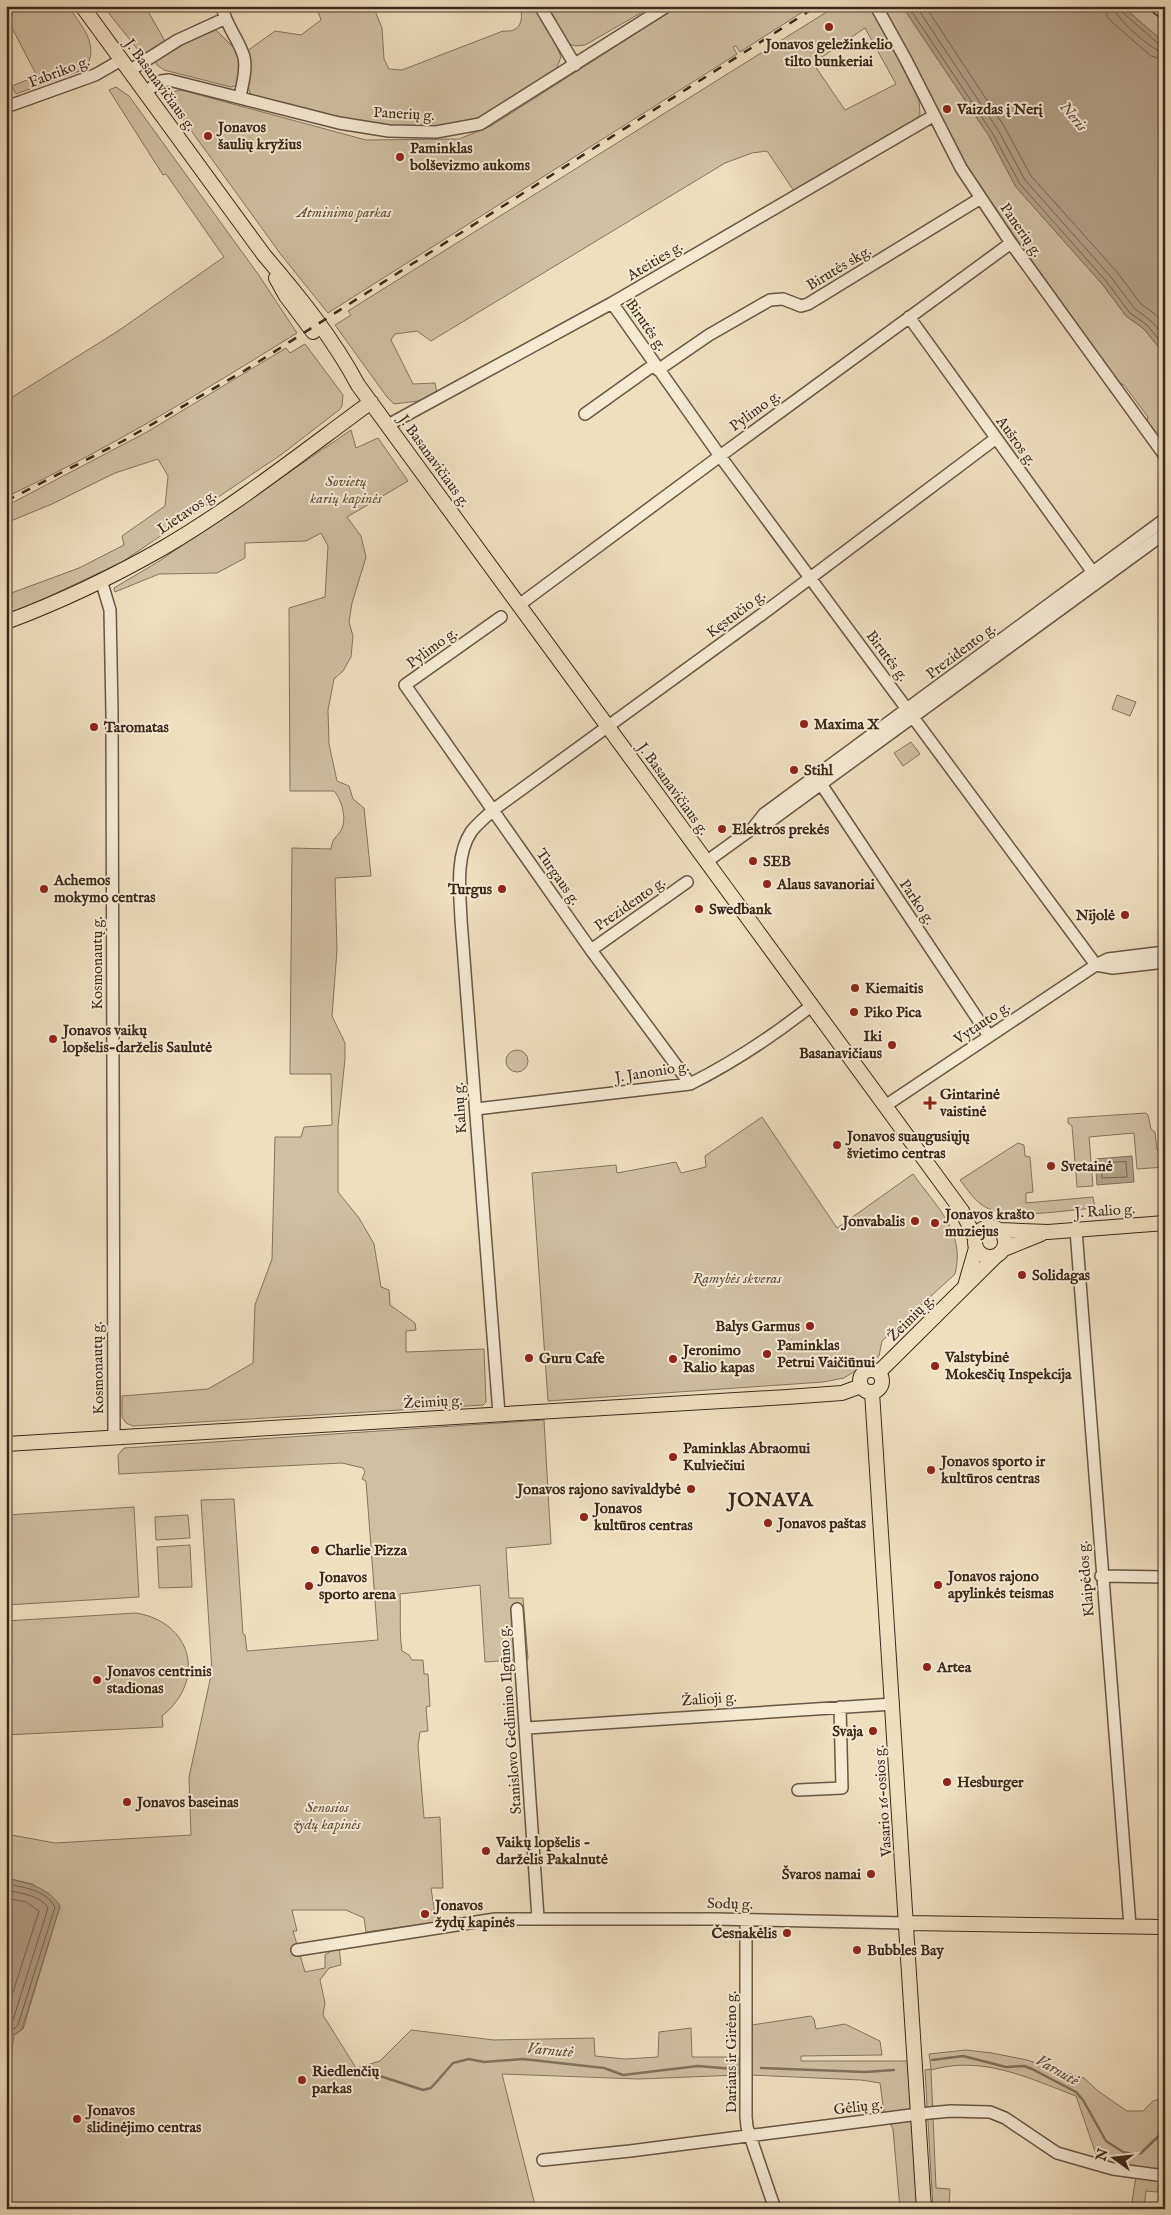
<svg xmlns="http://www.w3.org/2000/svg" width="1171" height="2215" font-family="'IM FELL English',serif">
  <rect width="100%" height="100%" fill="#eedfbd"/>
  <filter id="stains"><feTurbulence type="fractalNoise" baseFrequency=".004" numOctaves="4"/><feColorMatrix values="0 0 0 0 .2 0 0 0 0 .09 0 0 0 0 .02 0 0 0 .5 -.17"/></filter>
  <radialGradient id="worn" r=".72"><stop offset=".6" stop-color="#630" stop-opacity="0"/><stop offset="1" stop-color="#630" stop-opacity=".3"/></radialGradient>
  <path fill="#cfc0a1" stroke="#84755e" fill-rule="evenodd" d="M6,6H68C81,26 101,45 85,69L16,94L12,86L37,76L12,28L6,31Z
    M103,6H145L169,48L216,30L236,50L247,51L275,31L301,35L321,20L316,6H373L382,28L384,59L389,69L402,70L503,31C520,33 524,21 520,6H534L555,42L561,57L555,72L477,119L442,126H373L251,96L247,83L231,87L164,70L157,65L154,58L139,51Z
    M545,6H653L585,45L576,46L568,44Z
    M679,6H812L740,52L736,46L733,47L737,54L328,313L282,256L169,100L171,92L181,90L366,140L459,139L491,126Z
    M841,6H871L919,100L920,114L915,121L794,191L767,151L752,153L725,163L431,341L417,331L395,334L391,340L413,384L435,383L437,393L418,401L394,404L387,397L335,325L351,315L348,311L833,8L835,10ZM865,28L896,84L845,110L813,63Z
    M881,6H902L989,136L1016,187L1103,285L1126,316L1144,329L1165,355V442H1162L1147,422L1148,417L1124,385L1119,383L1001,217L963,160Z
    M1122,6H1143L1165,21V43Z
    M116,87L129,96L258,274L297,333C202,392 107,450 6,497V401L118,331L224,257L166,174L163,175L109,90Z
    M305,344L343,395L342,406L339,410L282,454L122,562L18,611L6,614V595L79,568L124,545L122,536L165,506L168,476L158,459L115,473L52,504L6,523V506L147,432L286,348L290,353Z
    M351,430L356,448L378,438L408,481L347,517L361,536L366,557L352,603L349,622L353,636L351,657L343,671L334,679L328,710L329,744L337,781L349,786L353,799L364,808L371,876L335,878L337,950L332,1016L345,1043V1059L338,1127V1192L359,1218L374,1244L381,1287L389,1290L390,1305L415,1323L416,1330L406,1331V1352L484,1349L486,1402L483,1405L133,1426L126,1423L122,1417V1396L208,1389L253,1363L255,1305L272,1259L275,1137H301L304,1127L332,1125L331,1074H290L292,848L331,849C333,838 334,840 340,832C348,821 342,800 334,791H290L289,608L325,597L328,546L321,533L306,541L245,543V558L217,573L159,574L115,592L114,588L161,560Z
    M1117,695L1136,702L1130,716L1112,709Z
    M911,742L920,754L903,766L894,753Z
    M506 1061a11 11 0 1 1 22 0a11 11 0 1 1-22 0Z
    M1146,1113L1148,1115L1151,1129L1155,1132L1157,1150L1165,1149V1167L1137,1169L1134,1133L1089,1137L1093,1186L1077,1187L1072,1126L1068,1123V1118Z
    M762,1117L837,1228L913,1174C936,1206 966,1233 955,1274L882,1341L879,1356L844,1378L823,1382L548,1401L532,1173L616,1165L617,1173L676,1162L681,1173L706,1167L705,1156Z
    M1018,1143L1024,1145L1025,1156L1030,1157L1033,1192L1026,1193V1203L1093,1197L1095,1208C1065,1210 1014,1220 987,1208C975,1202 968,1190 960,1180Z
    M544,1420L551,1544L506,1548L509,1598H523L528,1659L485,1662L480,1585L400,1594C401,1613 399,1632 402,1651L409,1655L412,1660H423L424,1674H428L430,1706L426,1707L428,1731L420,1732L418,1746L424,1818L440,1817L443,1888H431L436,1922L366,1932L364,1918L346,1910H292L297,1931H293L305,1972L325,1968V1955L339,1946L341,1965L329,1968L320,1980L325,2003L323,2015L356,2068L380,2061L411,2030L494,2040L594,2038L595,2056L625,2059L658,2057L659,2032L691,2028L692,2057H738V2075L639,2079L502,2074L536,2209H6V2058L11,2057L14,2035L23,2029L60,1906L33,1884L6,1878V1834L55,1843L191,1835L189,1777L212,1671L201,1500L234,1499L243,1634L245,1635L247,1651L378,1640L366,1481L362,1479L365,1472L363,1468L342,1463L119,1474L118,1455L124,1448Z
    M134,1507L139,1597L6,1605V1515Z
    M188,1515L190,1538L156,1540L155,1517Z
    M190,1545L192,1587L159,1588L157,1547Z
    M136,1613C192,1622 207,1680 162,1716L163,1727L6,1735V1621Z
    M811,2016L814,2019L816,2029L845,2024L880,2041L882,2055L801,2056V2061H908L917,2209H900L893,2129L884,2112L880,2083L861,2080L750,2075L749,2029L752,2025Z
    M966,2050L992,2053L1027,2060L1084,2078L1098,2091L1127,2111H1143L1153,2101L1165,2097V2183H1160L1157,2192L1146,2191L1144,2209H1131L1137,2169L1098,2160L1076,2096C1028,2078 983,2055 931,2070L936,2188L950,2189L949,2209H933L925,2070L931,2069L929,2054Z"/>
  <path fill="#b1a186" stroke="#81715b" d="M902,6H1122L1165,43V355L1144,329L1126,316L1103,285L1016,187L989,136Z
    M1132,1156L1134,1182L1097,1185L1095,1159Z
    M6,1878C27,1883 48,1887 60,1906L22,2029L14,2035L6,2032Z"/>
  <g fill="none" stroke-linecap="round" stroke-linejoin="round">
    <path stroke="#766650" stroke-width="1" d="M908,6L993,134L1020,184L1106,281L1130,313L1147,325L1165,347
      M916,6L998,130L1025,180L1111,277L1134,308L1151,321L1165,337
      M925,6L1004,126L1031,176L1117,272L1140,303L1156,315L1165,325
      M1106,6L1107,16L1112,22L1151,56L1165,60
      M1113,6C1114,17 1153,52 1165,53
      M1120,6L1122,12L1160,45L1165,47
      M1126,1162L1127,1177L1102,1178L1101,1163Z
      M6,1884C23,1887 46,1890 55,1907L18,2025L14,2029L6,2028
      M6,1890C19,1893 41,1895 48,1908L13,2020L6,2021
      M6,1898L26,1902L39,1911L6,2014"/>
    <path stroke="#81715b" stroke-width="2.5" d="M932,2060L963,2056L1006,2067L1024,2066L1032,2069L1076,2092L1083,2100L1106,2141L1123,2152L1133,2154L1141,2153L1165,2130
      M761,2068L865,2072L894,2070
      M377,2075L423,2090L431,2088L453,2063L469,2059L484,2062L523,2059L604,2068L623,2075L698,2066L734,2069"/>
    <g stroke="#675743" stroke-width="14">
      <path id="minor" d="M222,6C225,25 239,39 244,57C247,70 242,85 240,97
        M540,6L575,65
        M876,6L906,60L961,168L1011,243L1165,456
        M129,71L178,40L224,19
        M145,92L161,81L169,80L339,123L389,131L436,132L480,124L667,6
        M6,107L95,75L121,60
        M612,303L720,456L1096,965
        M909,317L1097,578
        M658,370L709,335L770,300L783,299L801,306L808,304L981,198
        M585,414L655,364
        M388,425L612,303L933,116
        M101,580L110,610L112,713L114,1438
        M519,605L720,456L1011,243
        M501,617L405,685L591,950L690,1084
        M821,784L989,1036
        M755,827L769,822L1165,533
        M706,862L753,828L764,814L1165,519
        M591,950L687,882
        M1096,965L1113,968L1165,962
        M885,1106L1096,965L1108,959L1165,952
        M476,1109L690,1084C734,1062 773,1036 811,1006
        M1076,1230L1130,1926
        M499,1414L461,920C460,893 455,856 471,832C477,824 486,817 493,810L761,615L995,439
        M1101,1576L1165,1577
        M517,1609L538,1918
        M527,1728L893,1704
        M798,1790L842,1788L840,1707
        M746,1920V2117L747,2127L775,2209
        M297,1950L495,1919H715L907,1923
        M543,2160L630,2151L919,2114L951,2111L990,2112L1005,2118L1057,2153L1113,2169L1165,2176"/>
    </g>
    <g stroke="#3a2a1a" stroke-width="16">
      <path id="major" d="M82,6L264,255C299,296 333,338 358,385L962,1211L975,1238
        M276,278L286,296L313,332
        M6,622C60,602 114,576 163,548C235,506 304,451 371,402
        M975 1242a15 15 0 1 1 30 0a15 15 0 1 1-30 0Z
        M1000,1230L1048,1232L1165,1223
        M1004,1249L1041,1234
        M965,1286L976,1248
        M860 1381a11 11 0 1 1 22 0a11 11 0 1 1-22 0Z
        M879,1372L996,1256
        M872,1392L924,2209
        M6,1444L787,1397L842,1393L861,1386
        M907,1923L1165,1927"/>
    </g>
    <g stroke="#3a2a1a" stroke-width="19">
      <path id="highway" d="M1159,6L1165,10"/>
    </g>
    <use href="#minor" stroke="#f4ead4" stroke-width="11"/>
    <use href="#major" stroke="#eedfbd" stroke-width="14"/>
    <use href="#highway" stroke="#eedfbd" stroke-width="16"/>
    <path stroke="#3a2a1a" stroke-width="2.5" stroke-dasharray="9 9" stroke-linecap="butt" d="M6,501L123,441L244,371L817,6"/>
  </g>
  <g fill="#8f2418" stroke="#f4ead4" stroke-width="2">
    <circle cx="829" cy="27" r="5"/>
    <circle cx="947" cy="109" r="5"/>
    <circle cx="208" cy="136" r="5"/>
    <circle cx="400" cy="157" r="5"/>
    <circle cx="804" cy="724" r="5"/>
    <circle cx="94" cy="727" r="5"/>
    <circle cx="794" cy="770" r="5"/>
    <circle cx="722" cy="829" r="5"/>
    <circle cx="753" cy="861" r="5"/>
    <circle cx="767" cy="884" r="5"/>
    <circle cx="44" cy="889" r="5"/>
    <circle cx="502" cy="889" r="5"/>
    <circle cx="699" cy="909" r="5"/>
    <circle cx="1125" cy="915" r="5"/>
    <circle cx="855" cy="988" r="5"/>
    <circle cx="854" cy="1012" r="5"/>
    <circle cx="53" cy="1039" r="5"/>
    <circle cx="892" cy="1045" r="5"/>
    <path d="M927.5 1095.5h5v5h5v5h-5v5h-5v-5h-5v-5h5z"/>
    <circle cx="837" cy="1145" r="5"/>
    <circle cx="1051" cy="1166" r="5"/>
    <circle cx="915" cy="1221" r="5"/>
    <circle cx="935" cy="1223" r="5"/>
    <circle cx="1022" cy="1275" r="5"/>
    <circle cx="810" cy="1326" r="5"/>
    <circle cx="767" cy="1354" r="5"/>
    <circle cx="529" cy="1358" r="5"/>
    <circle cx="673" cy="1359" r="5"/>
    <circle cx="935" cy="1366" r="5"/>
    <circle cx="673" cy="1457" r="5"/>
    <circle cx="931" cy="1470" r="5"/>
    <circle cx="691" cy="1489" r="5"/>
    <circle cx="584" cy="1517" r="5"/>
    <circle cx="768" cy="1523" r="5"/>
    <circle cx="315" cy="1550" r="5"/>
    <circle cx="938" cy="1585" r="5"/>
    <circle cx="309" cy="1586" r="5"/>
    <circle cx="927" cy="1667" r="5"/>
    <circle cx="97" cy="1680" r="5"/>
    <circle cx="873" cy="1731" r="5"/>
    <circle cx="947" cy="1782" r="5"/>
    <circle cx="127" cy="1802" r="5"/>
    <circle cx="486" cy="1851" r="5"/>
    <circle cx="871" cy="1874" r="5"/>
    <circle cx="425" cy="1914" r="5"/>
    <circle cx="787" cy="1933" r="5"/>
    <circle cx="857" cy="1950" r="5"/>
    <circle cx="302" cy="2080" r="5"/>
    <circle cx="77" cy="2119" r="5"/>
  </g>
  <g text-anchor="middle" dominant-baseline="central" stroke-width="4" stroke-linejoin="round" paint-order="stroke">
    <g font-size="15" font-weight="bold" fill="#3a2a1a" stroke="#f4ead4" text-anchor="start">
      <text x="829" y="44" text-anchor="middle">Jonavos geležinkelio<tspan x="829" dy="17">tilto bunkeriai</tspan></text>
      <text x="957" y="109">Vaizdas į Nerį</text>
      <text x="218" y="127">Jonavos<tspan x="218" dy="17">šaulių kryžius</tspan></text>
      <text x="410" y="148">Paminklas<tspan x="410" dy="17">bolševizmo aukoms</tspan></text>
      <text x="814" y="724">Maxima X</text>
      <text x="104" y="727">Taromatas</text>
      <text x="804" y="770">Stihl</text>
      <text x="732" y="829">Elektros prekės</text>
      <text x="763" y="861">SEB</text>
      <text x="54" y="880">Achemos<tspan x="54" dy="17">mokymo centras</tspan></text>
      <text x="777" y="884">Alaus savanoriai</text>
      <text x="492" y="889" text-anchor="end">Turgus</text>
      <text x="709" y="909">Swedbank</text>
      <text x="1115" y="915" text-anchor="end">Nijolė</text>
      <text x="865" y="988">Kiemaitis</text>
      <text x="864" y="1012">Piko Pica</text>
      <text x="63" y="1030">Jonavos vaikų<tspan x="63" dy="17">lopšelis-darželis Saulutė</tspan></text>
      <text x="882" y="1036" text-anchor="end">Iki<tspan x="882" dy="17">Basanavičiaus</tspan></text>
      <text x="940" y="1094">Gintarinė<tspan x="940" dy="17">vaistinė</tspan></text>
      <text x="847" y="1136">Jonavos suaugusiųjų<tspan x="847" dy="17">švietimo centras</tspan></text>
      <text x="1061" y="1166">Svetainė</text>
      <text x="945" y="1214">Jonavos krašto<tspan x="945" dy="17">muziejus</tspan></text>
      <text x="905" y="1221" text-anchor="end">Jonvabalis</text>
      <text x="1032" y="1275">Solidagas</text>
      <text x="800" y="1326" text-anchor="end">Balys Garmus</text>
      <text x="777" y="1345">Paminklas<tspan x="777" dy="17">Petrui Vaičiūnui</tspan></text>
      <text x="683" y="1350">Jeronimo<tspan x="683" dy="17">Ralio kapas</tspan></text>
      <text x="945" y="1357">Valstybinė<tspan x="945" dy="17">Mokesčių Inspekcija</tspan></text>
      <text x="539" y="1358">Guru Cafe</text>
      <text x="683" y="1448">Paminklas Abraomui<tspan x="683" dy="17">Kulviečiui</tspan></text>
      <text x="941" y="1461">Jonavos sporto ir<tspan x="941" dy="17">kultūros centras</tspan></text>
      <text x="681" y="1489" text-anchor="end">Jonavos rajono savivaldybė</text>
      <text x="594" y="1508">Jonavos<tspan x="594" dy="17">kultūros centras</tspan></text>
      <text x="778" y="1523">Jonavos paštas</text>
      <text x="325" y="1550">Charlie Pizza</text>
      <text x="948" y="1576">Jonavos rajono<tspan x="948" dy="17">apylinkės teismas</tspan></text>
      <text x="319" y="1577">Jonavos<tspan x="319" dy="17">sporto arena</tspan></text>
      <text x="937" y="1667">Artea</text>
      <text x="107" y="1671">Jonavos centrinis<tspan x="107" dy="17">stadionas</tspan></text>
      <text x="863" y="1731" text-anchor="end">Svaja</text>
      <text x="957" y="1782">Hesburger</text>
      <text x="137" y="1802">Jonavos baseinas</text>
      <text x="496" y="1842">Vaikų lopšelis -<tspan x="496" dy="17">darželis Pakalnutė</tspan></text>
      <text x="861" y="1874" text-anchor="end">Švaros namai</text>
      <text x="435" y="1905">Jonavos<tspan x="435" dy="17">žydų kapinės</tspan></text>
      <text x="777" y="1933" text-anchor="end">Česnakėlis</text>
      <text x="867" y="1950">Bubbles Bay</text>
      <text x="312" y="2071">Riedlenčių<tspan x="312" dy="17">parkas</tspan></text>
      <text x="87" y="2110">Jonavos<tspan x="87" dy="17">slidinėjimo centras</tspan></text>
    </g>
    <g font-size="15" fill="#3a2a1a" stroke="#f4ead4">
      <text transform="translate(59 72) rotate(-21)">Fabriko g.</text>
      <text transform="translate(160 85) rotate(54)">J. Basanavičiaus g.</text>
      <text transform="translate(404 114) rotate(3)">Panerių g.</text>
      <text transform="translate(1021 230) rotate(55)">Panerių g.</text>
      <text transform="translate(655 261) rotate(-31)">Ateities g.</text>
      <text transform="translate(839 268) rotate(-31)">Birutės skg.</text>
      <text transform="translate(646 325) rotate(55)">Birutės g.</text>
      <text transform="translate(755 411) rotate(-36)">Pylimo g.</text>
      <text transform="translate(1016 441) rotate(54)">Aušros g.</text>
      <text transform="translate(434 461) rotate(54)">J. Basanavičiaus g.</text>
      <text transform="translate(187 512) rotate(-34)">Lietavos g.</text>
      <text transform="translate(736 614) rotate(-37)">Kęstučio g.</text>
      <text transform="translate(432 648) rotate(-36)">Pylimo g.</text>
      <text transform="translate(961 651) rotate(-37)">Prezidento g.</text>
      <text transform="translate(887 656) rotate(53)">Birutės g.</text>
      <text transform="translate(673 789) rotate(54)">J. Basanavičiaus g.</text>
      <text transform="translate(558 877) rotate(55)">Turgaus g.</text>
      <text transform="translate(917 902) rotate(56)">Parko g.</text>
      <text transform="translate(630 904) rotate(-35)">Prezidento g.</text>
      <text transform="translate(97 963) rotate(-90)">Kosmonautų g.</text>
      <text transform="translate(982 1023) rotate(-34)">Vytauto g.</text>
      <text transform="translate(652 1072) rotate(-9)">J. Janonio g.</text>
      <text transform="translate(460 1108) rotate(-94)">Kalnų g.</text>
      <text transform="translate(1105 1211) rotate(-4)">J. Ralio g.</text>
      <text transform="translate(911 1318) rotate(-45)">Žeimių g.</text>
      <text transform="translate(98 1368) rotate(-91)">Kosmonautų g.</text>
      <text transform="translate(433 1402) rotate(-3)">Žeimių g.</text>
      <text transform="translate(1086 1579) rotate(-95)">Klaipėdos g.</text>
      <text transform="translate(709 1699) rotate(-4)">Žalioji g.</text>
      <text transform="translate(510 1720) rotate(-94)">Stanislovo Gedimino Ilgūno g.</text>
      <text transform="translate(883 1801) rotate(-94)">Vasario 16-osios g.</text>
      <text transform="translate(730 1904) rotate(1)">Sodų g.</text>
      <text transform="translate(731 2052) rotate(-90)">Dariaus ir Girėno g.</text>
      <text transform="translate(858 2107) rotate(-7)">Gėlių g.</text>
    </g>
    <g font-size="15" font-style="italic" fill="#5f503c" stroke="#f4ead4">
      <text x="344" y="212">Atminimo parkas</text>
      <text x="346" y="481">Sovietų<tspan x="346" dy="17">karių kapinės</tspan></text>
      <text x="737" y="1278">Ramybės skveras</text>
      <text x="327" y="1807">Senosios<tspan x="327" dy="17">žydų kapinės</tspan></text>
    </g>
    <g font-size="16" font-style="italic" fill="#5e4e3a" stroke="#f4ead4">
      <text transform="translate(1073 117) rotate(50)">Neris</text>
      <text transform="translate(550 2051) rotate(5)">Varnutė</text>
      <text transform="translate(1057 2071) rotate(29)">Varnutė</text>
    </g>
    <g font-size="20" font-weight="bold" letter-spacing="1" fill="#3a2a1a" stroke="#f4ead4">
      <text x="771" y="1500">JONAVA</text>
    </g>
  </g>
  <rect width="1171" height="2215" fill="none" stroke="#eedfbd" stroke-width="25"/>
  <rect x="8" y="8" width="1156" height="2200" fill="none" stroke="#3a2a1a" stroke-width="2.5"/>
  <rect x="12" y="12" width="1146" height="2190" fill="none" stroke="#3a2a1a"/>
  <g transform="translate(1114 2158) rotate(285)" stroke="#f4ead4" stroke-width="4" paint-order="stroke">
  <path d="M0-4L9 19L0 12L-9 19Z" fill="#3a2a1a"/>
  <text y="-8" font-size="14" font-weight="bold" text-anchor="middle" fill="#3a2a1a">N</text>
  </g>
  <rect width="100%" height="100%" filter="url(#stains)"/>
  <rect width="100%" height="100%" fill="url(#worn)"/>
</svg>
